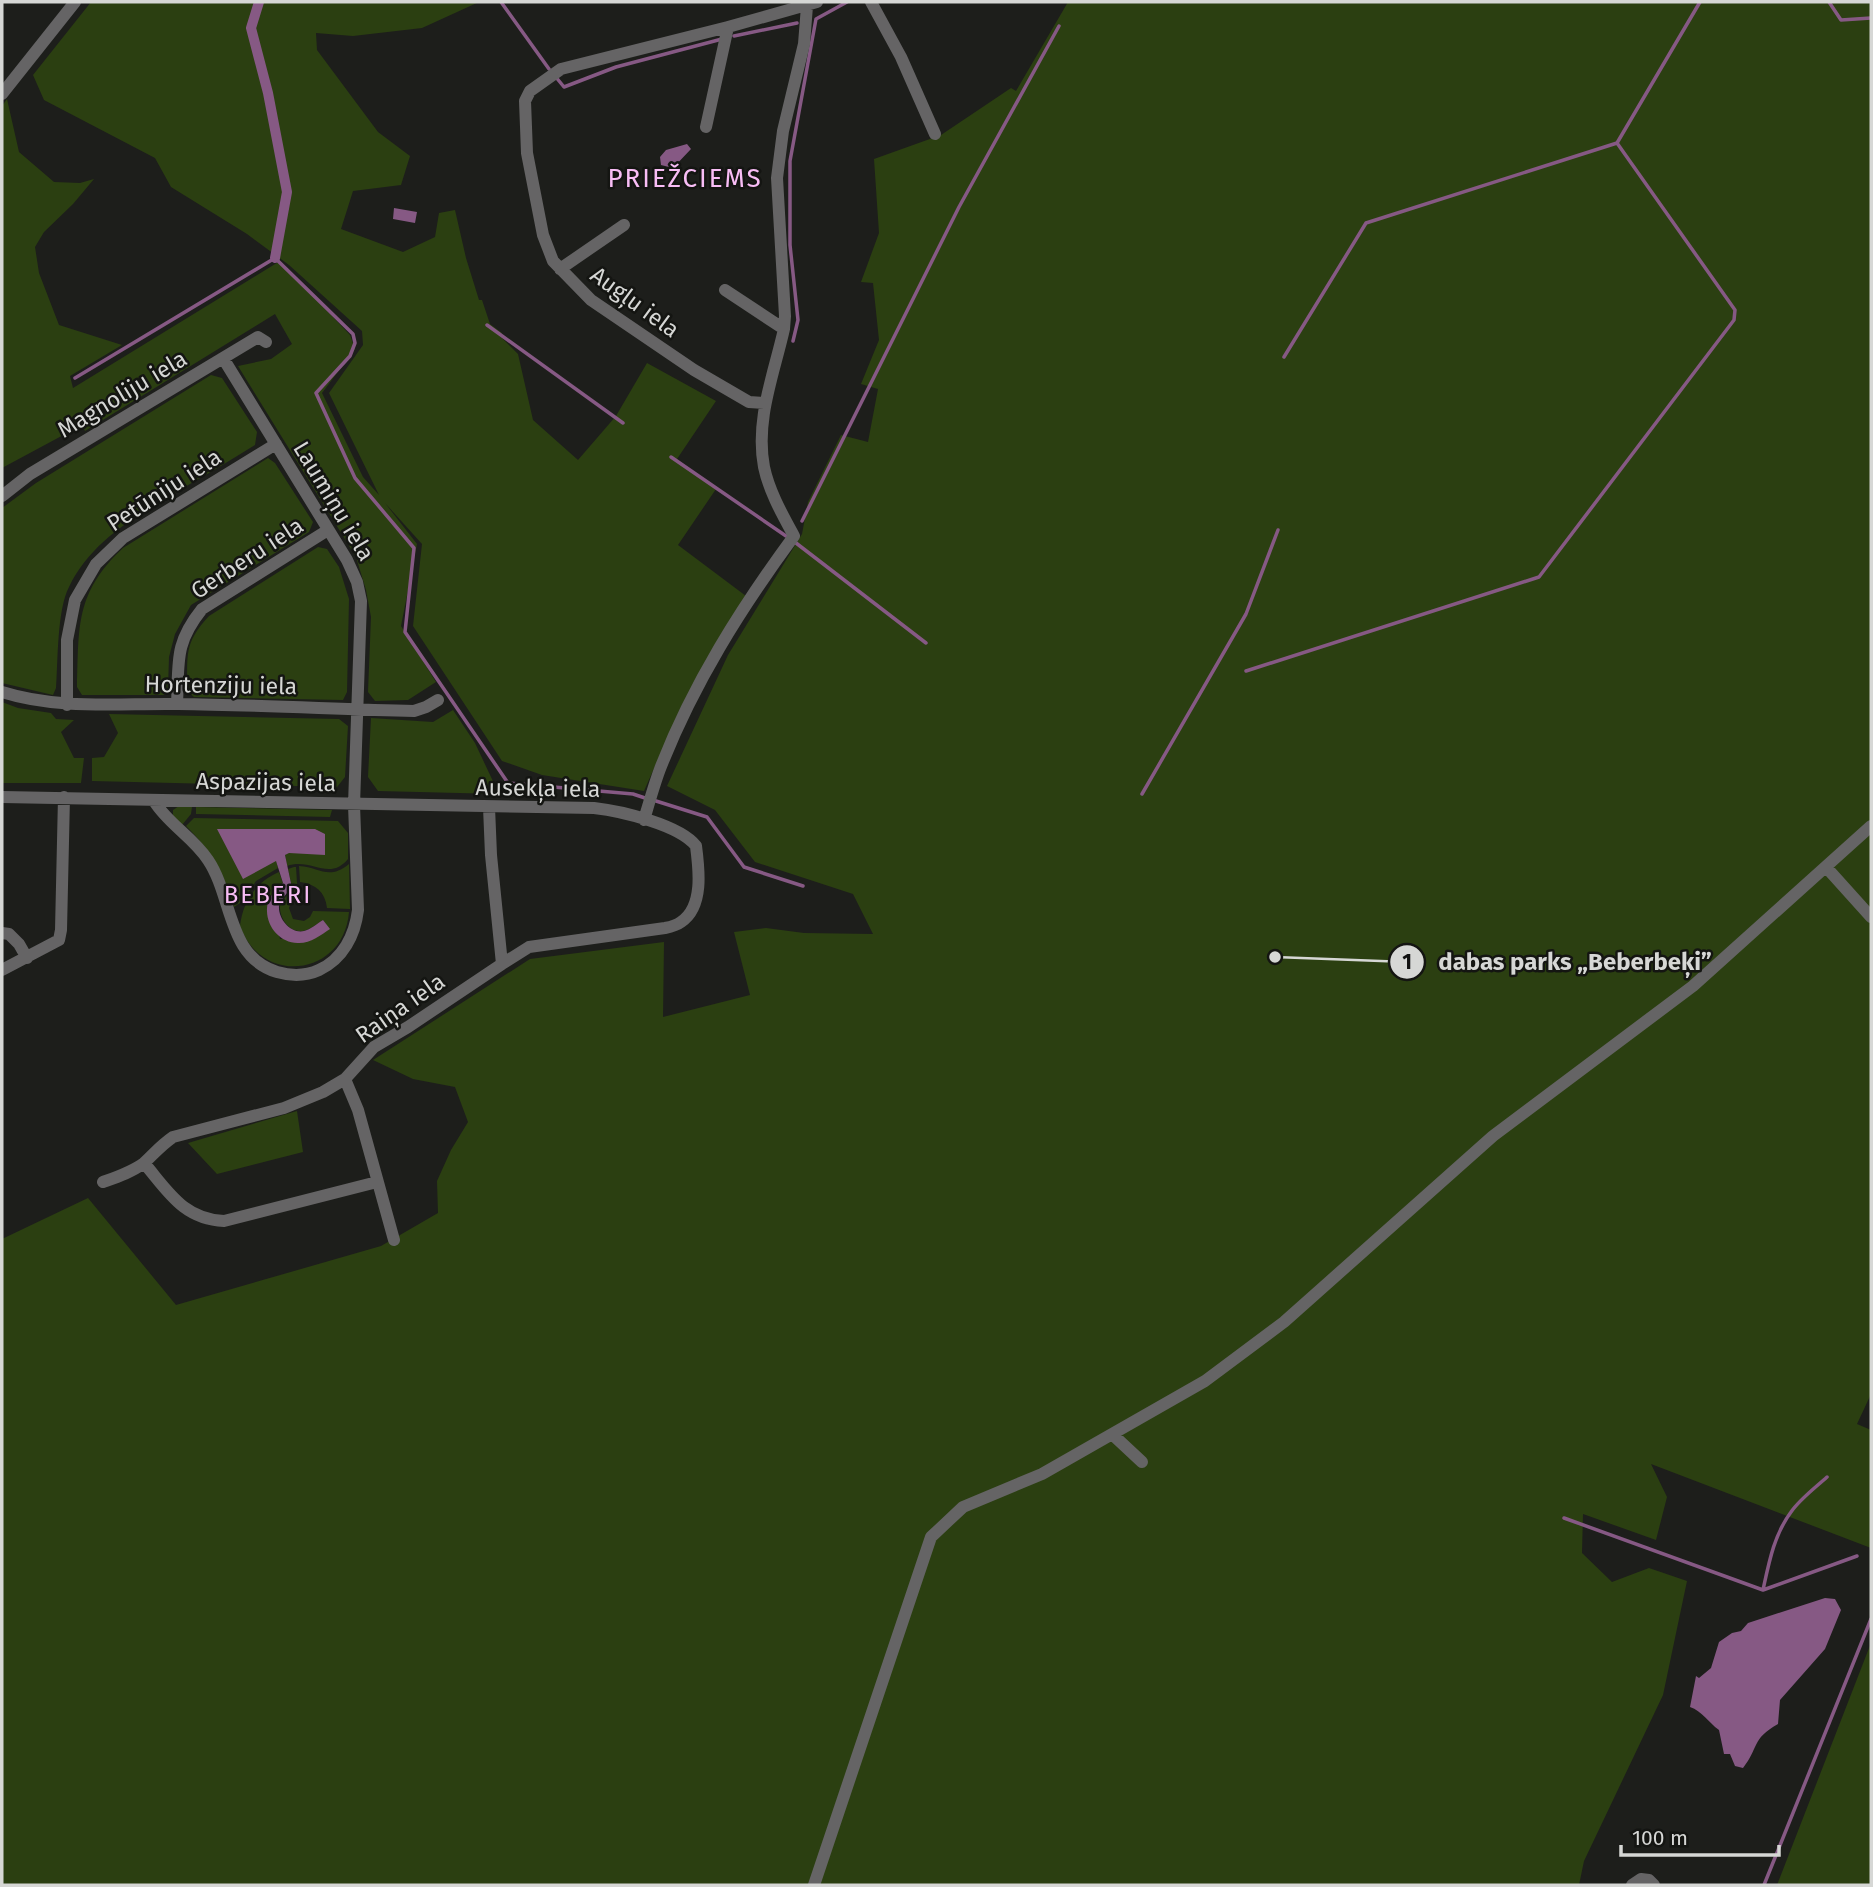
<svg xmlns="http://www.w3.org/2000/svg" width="1873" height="1887" font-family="'Fira Sans',sans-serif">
  <rect width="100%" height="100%" fill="#1d1e1b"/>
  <path fill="#2b3f11" d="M91,2H479L422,28L353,36L316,33L317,50L378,132L410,156L401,185L353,191L341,229L403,252L435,237L439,213L455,210L466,258L479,300H482L490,324L502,333L500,336L518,354L533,420L578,460L616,416L647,363L716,401L677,459L716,489L678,545L746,596L682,705L644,791L542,775L502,761L413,626L422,544L385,503L417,544L401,626L436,682L408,700L375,701L368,692L371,617L366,590L356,557L238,366L271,359L292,344L275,314L85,431L82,425L2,468V106L7,99L19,152L54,182L80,183L94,179L73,204L44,232L35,247L39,273L59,325L122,345L70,376L73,388L280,261L350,335L355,349L322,393L363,477L379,495L329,393L363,345L362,331L289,265L247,234L171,187L155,158L44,100L33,75Z
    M1068,2H1871V1394L1857,1424L1871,1430V1548L1651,1464L1667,1497L1656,1540L1583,1514L1582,1553L1612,1582L1649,1568L1687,1581L1663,1695L1584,1861L1579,1885H2V1239L88,1198L176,1305L381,1246L438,1213L437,1181L451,1150L468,1122L455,1087L413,1079L373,1060L530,959L664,942L663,1017L750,995L734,932L766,928L804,933L873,934L853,894L755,862L715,810L667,786L728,655L802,534L808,502L841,435L868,442L878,389L861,384L879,340L873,283L861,282L879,233L874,159L941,135L1011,88L1016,91Z
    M211,375L222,378L257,432L255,445C229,461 203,477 176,492C135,517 91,541 69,587C57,610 58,660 56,688L53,695L2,683V508L36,483Z
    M268,458L275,463L313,522L309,532L191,605L175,634L169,657L168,689L164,695H82L77,687C79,626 75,593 123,548Z
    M318,547L327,549L339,567L349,599L347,692L343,700L194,697L187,691C188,655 183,644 209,616Z
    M2,702L18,708L51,713L56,719L74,720L61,732L74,758H84L81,783H2Z
    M453,710L475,743L499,794L378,791L368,777L371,718L433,722Z
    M109,714L339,719L348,726L345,777L337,787L92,781V758L104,757L118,733Z
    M179,806L192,807L191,814L182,825L173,817V810Z
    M196,807L332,810L330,817L196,814Z
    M194,818L338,821L348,833V859C329,882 311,857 287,866L285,855L315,829L276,860L278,868L256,881L243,901L234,907C224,872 212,852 186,826Z
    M349,864L350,909L327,908C325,892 316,884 300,882L299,866C320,867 328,881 349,864Z
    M294,867H296L298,898L292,901L289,908L293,919L304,921L310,917L313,911L349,912C344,976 262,987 240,926C243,901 256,882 279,872L283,883L272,893L280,939L329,929L323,920C318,923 310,930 303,931C289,933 279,918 280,905L292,888L288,869Z
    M297,1111L303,1152L217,1174L188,1143Z
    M1871,1643V1885H1777Z"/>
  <path fill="#865984" d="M687,144L691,149L673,168L661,165L660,157L666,150Z
    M394,208L417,212L415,223L393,219Z
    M217,829H315L325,834V855L289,853L285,855L292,888C287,893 281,899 279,906C278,919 291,934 304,931C310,930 318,923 323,920L330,929C321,935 311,943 299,943C282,944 267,928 267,911C266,900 275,890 283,883L276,861L243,879Z
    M1825,1598L1835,1599L1841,1610L1825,1649L1780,1700L1778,1724C1751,1739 1759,1748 1743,1768L1735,1766L1730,1754H1724L1719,1730C1708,1722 1702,1711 1690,1707L1696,1676L1699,1678L1711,1668L1719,1642L1732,1633L1741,1631L1748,1623Z"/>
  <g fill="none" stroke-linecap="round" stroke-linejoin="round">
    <path stroke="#865984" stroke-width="3.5" d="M501,2L549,69
      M1829,2L1841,20L1871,18
      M734,36L797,23
      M555,76L564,87L616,67L722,39
      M487,325L623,423
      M793,341L798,320L790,245V161L816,19L847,2
      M1284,357L1366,223L1617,143L1700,2
      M75,378L275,258L353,334L355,343L350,356L316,393L355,478L414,548L405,632L508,783L633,794L645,798
      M671,457L786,536
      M802,521L959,207L1059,26
      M796,543L926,643
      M1246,671L1539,577L1734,320L1735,310L1617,143
      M1142,794L1246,614L1278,530
      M656,801L707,817L744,867L803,886
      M1564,1518L1763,1590L1857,1556
      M1763,1590C1769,1562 1774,1535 1791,1512C1800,1499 1815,1488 1827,1477
      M1764,1885L1871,1619"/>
    <path stroke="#865984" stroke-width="10" d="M259,2L251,28L268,93L287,192L275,258"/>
    <path stroke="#656465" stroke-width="12" d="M871,2L901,57L935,134
      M2,94L75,2
      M706,127L728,27
      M560,269L624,225
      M725,290L784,329
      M765,403L749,402L694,370L591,300L553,261L543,235L527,153L525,101L530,91L561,69L728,27L817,2
      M2,496L30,474L258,337L266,342
      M2,692C59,710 119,703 178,704C256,705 335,709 414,711L426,707L438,700
      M177,704C179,662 174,644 202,609L328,530
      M67,705V640L75,600L96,564L123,538L276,444
      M2,797L594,808C621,811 680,825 696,846C699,869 704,907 681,922C677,925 670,927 665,928L529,947L502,964
      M154,801C168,824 193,837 208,860C233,897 227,957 277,972C291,976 306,976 319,970C343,959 355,935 358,910L354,805L361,601L357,582L347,560L223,358
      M644,820C649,803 654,785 660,769C693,684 741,608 794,536C782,514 769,491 764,467C755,420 774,374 784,329L785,316L777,178L783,131L804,44L807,6
      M1826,867L1871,917
      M2,933L9,934L19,944L27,958
      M2,970L59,940L61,930L64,797
      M345,1079L358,1110L394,1240
      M144,1163C168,1191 183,1219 224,1221L377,1182
      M103,1182C117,1177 132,1172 144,1163C155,1153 160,1146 173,1137L284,1108L323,1092L345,1079L374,1047L408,1027L502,964L491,855L489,807
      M1112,1434L1142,1462
      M814,1885L931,1537L963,1507L1042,1474L1205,1381L1284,1322L1493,1136L1693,986L1871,826
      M1632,1885L1641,1879L1649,1880L1654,1885"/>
  </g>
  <g text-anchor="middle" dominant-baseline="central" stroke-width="5" stroke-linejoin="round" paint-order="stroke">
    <g font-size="23" fill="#d6d7d5" stroke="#141512">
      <text transform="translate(635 302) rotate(36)">Augļu iela</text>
      <text transform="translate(122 394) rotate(-31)">Magnoliju iela</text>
      <text transform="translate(164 490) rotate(-33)">Petūniju iela</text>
      <text transform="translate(334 501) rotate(59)">Laumiņu iela</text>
      <text transform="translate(247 558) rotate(-33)">Gerberu iela</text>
      <text transform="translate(221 685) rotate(1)">Hortenziju iela</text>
      <text transform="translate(266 782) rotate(1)">Aspazijas iela</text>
      <text transform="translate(538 788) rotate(1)">Ausekļa iela</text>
      <text transform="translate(400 1008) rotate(-35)">Raiņa iela</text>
    </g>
    <g font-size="24" letter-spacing="2" fill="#f8bdf5" stroke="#141512">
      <text x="268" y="895">BEBERI</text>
    </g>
    <g font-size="26" letter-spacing="2" fill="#f8bdf5" stroke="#141512">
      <text x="685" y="178">PRIEŽCIEMS</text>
    </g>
  </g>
  <path fill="none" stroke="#d6d7d5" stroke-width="2.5" d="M1275 957L1407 962"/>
  <g fill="#d6d7d5" stroke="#141512" stroke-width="2.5">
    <circle cx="1275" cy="957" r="7"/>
    <circle cx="1407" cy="962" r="18"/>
  </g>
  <g font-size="21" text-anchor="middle" font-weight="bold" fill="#111">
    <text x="1407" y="969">1</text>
  </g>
  <g font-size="24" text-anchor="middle" font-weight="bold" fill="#d6d7d5" stroke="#141512" stroke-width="5" stroke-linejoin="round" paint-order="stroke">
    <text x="1575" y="970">dabas parks „Beberbeķi”</text>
  </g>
  <rect width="1873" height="1887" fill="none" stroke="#d6d7d5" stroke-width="7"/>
  <path d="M1621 1845v10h158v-10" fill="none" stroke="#d6d7d5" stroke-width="3.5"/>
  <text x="1632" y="1845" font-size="21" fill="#d6d7d5" stroke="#141512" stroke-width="5" paint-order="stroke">100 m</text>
</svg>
